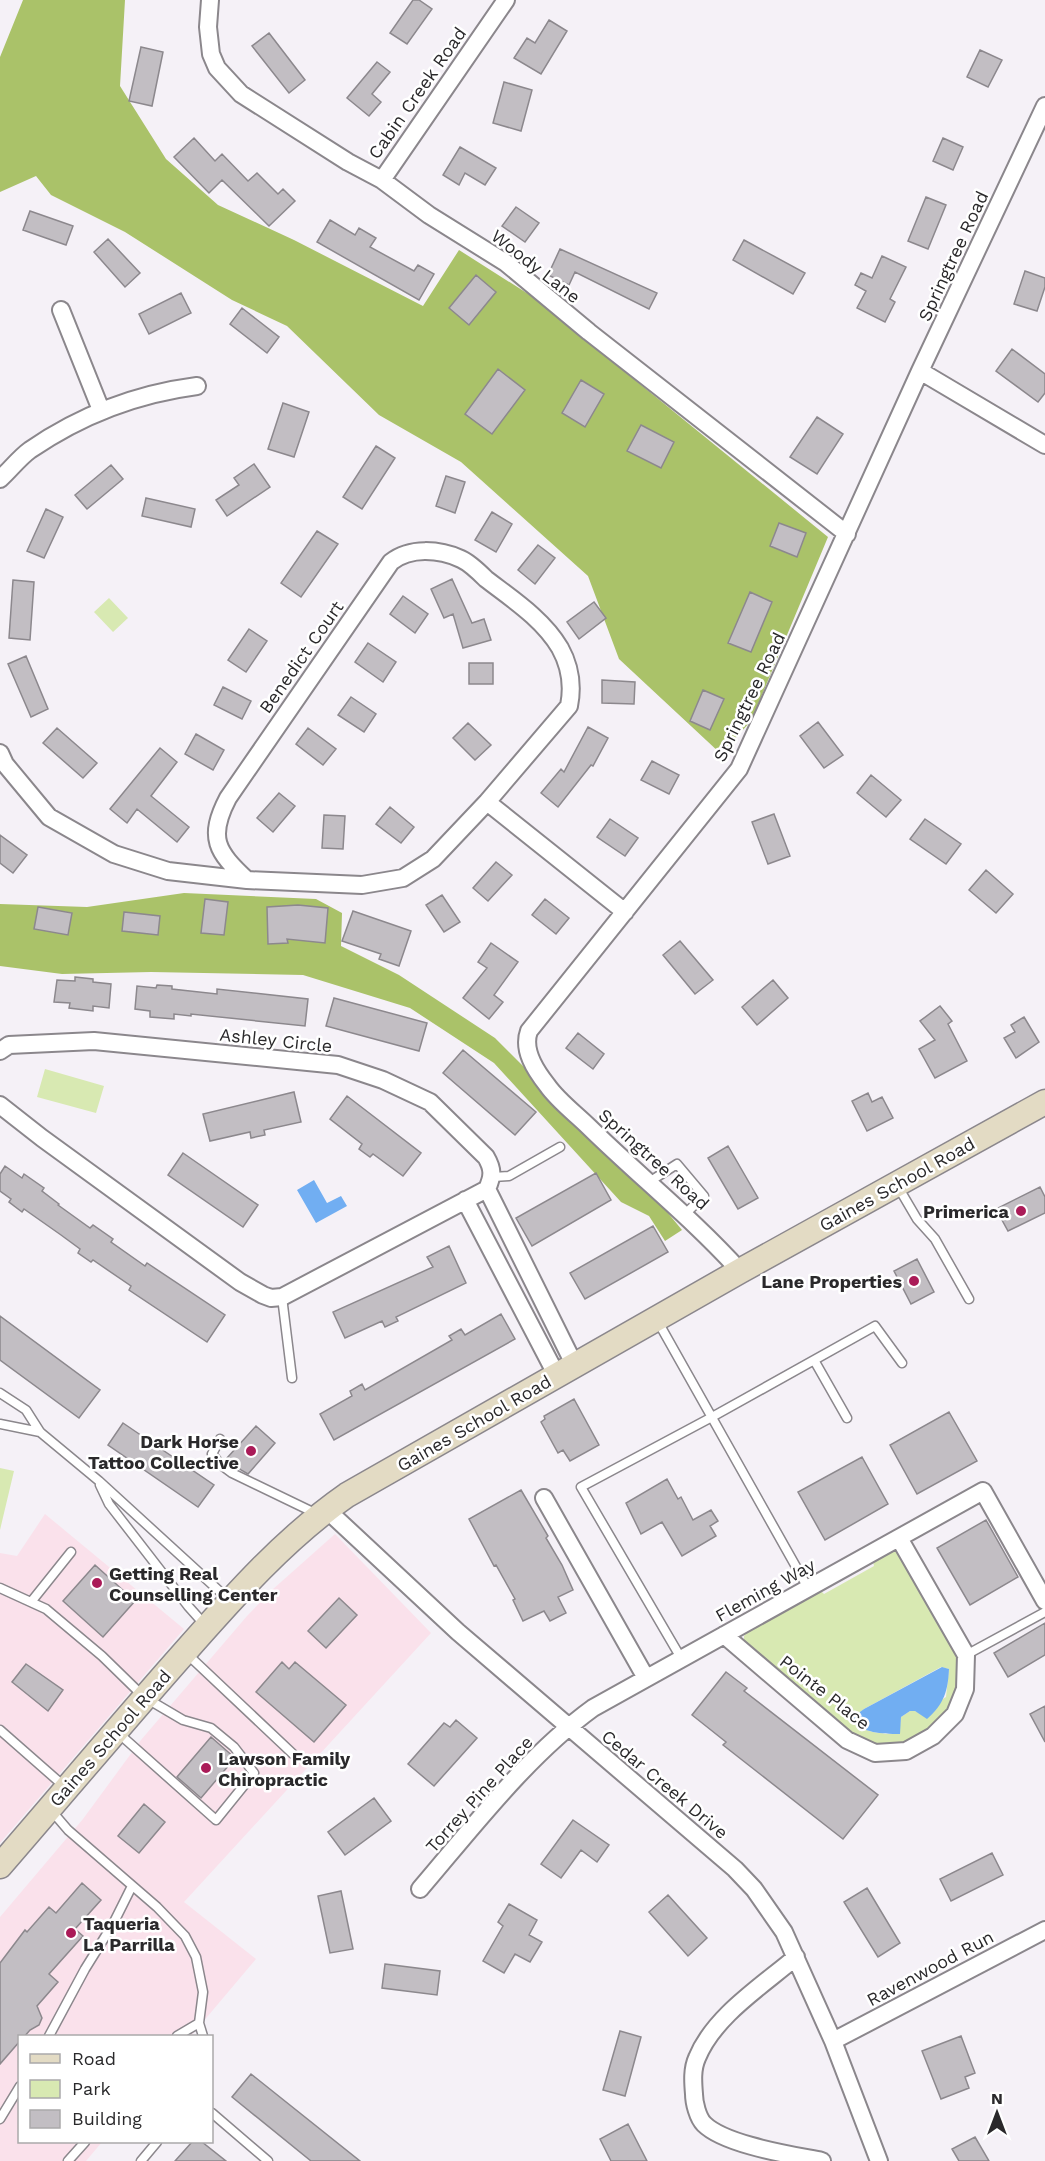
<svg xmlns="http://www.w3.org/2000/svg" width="1045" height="2161" font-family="'Work Sans',sans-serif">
  <rect width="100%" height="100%" fill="#f5f1f7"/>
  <path fill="#fae1eb" d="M45,1514L184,1629L0,1843V1553L17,1556Z
    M335,1534L431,1633L184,1902L256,1959L191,2036H20V2142H102L86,2161H0V1917L83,1819L141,1740L247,1616L272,1590Z"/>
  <path fill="#d8e9b2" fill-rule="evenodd" d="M109,598L128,618L113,632L94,612Z
    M45,1069L104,1086L96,1113L37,1097Z
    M0,1468L14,1471L0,1530Z
    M895,1550L899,1551L959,1659V1688L952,1708L933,1730L904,1743L879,1745L857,1738L744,1644V1636L749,1630L820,1590L824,1594L874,1566L873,1561L890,1551ZM941,1667L949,1669L946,1697L920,1713L915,1711H910L901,1717L899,1734C880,1734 865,1733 850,1720L864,1709Z"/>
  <path fill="#aac269" d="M23,0H125L120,86L166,159L218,205L294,240L423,306L459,250L533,297L828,537L751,721L721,754L619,659L588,576L461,462L379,415L287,326L232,300L125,232L51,195L36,176L0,192V57Z
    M184,893L316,899L342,913L341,946L399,975L495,1038L658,1201L682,1230L665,1241L649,1216L621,1202L494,1063L410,1008L303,975L151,972L62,974L0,966V904L87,907Z"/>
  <path fill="#71aef2" d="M314,1180L327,1203L341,1196L347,1206L316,1223L297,1190Z
    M942,1667L949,1669C948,1691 944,1704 927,1719L915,1711H910L901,1717L900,1734C880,1734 865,1733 849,1720L864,1709Z"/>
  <path fill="#c2bec3" stroke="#8c888d" stroke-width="1.5" d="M413,0H419L432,9L407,44L390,33Z
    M549,20L567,31L541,74L514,58L527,38L535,43Z
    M269,33L305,80L289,93L252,46Z
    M141,47L163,52L152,106L129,101Z
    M980,50L1002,60L988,87L967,77Z
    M377,62L390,72L372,94L381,102L369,116L347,98Z
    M504,82L532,90L521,131L493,123Z
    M194,138L215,161L222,154L248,181L257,173L278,194L283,189L295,201L269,226L222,180L209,193L174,157Z
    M943,138L963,147L953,170L933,161Z
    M460,147L496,168L485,185L465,173L459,185L443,175Z
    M926,197L946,205L928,249L908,241Z
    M516,207L539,223L525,242L502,226Z
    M30,211L73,226L66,245L23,230Z
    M330,220L355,235L359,228L376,238L370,247L414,271L418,265L434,274L419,300L317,242Z
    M108,239L140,273L125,287L94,252Z
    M744,240L805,273L793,294L733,260Z
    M560,249L657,293L649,309L575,272L569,285L548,275Z
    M882,256L906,267L890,299L895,302L885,322L857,308L866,291L855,285L861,273L872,278Z
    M1025,271L1045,278V287L1037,311L1014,304Z
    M476,275L496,292L469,325L449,308Z
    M181,293L191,313L149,334L139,314Z
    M242,308L279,337L267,353L230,324Z
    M1012,349L1045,374V393L1038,402L996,371Z
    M498,369L525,390L492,434L465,414Z
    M581,380L604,394L585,427L562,413Z
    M283,403L309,412L294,457L268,449Z
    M817,417L843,434L817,474L790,457Z
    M641,425L674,442L661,468L627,451Z
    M376,446L395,458L362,509L343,497Z
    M254,464L270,487L227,516L216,500L239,485L234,478Z
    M111,465L123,479L87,509L75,495Z
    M446,476L465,482L455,513L436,506Z
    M146,498L195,509L191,527L142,516Z
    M46,509L63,517L44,558L27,551Z
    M492,512L512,524L496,552L475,540Z
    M779,523L806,533L797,557L770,546Z
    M317,531L338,544L301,597L281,583Z
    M538,545L555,558L535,584L518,570Z
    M452,579L472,623L484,619L491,640L463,648L453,614L444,618L431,589Z
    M13,580L34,582L30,640L9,638Z
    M750,592L772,602L751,652L728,643Z
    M403,596L428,614L415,633L390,614Z
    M594,602L606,618L579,639L567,622Z
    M249,629L267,641L246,672L228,660Z
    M368,643L396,662L383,682L355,662Z
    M26,656L48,709L31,717L8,664Z
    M469,663H493V684H469Z
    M602,680L635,682L634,704L602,703Z
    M223,687L251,701L242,719L214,705Z
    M703,690L724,699L710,730L690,721Z
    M351,697L376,714L364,732L338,715Z
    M818,722L843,755L824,768L800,736Z
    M468,723L491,745L475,760L453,738Z
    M588,727L608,738L593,766L591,765L558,807L541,793L561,769L564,772Z
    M57,728L97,763L83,778L43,743Z
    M308,728L336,749L323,765L296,744Z
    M196,734L224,750L213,770L185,754Z
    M160,748L177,762L151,796L189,827L177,842L137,809L127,823L110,809Z
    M652,761L679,775L669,794L641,780Z
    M871,775L901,800L886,817L857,793Z
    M279,793L295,806L273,832L257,818Z
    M390,807L414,827L401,843L376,824Z
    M774,814L790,856L768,864L752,822Z
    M324,815L345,816L343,849L322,848Z
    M610,819L638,838L625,856L597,837Z
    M925,819L961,844L946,864L910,839Z
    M0,835L27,855L13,873L0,863Z
    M496,862L512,875L488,901L473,888Z
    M986,870L1013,894L996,913L969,890Z
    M442,895L460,922L444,932L426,905Z
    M205,899L228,902L224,935L201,933Z
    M545,899L569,918L556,934L532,915Z
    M298,905L328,908L325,943L287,939L288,943L268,944L267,907Z
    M38,907L72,913L68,935L34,929Z
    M353,911L411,931L399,966L379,959L381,954L342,941Z
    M124,912L160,916L158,935L122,931Z
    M680,941L713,980L695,994L663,955Z
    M491,943L518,962L494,995L503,1002L489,1019L463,998L487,968L478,962Z
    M75,977L93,979V982L111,984L109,1008L93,1006V1011L69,1008L70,1003L54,1002L57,980L75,981Z
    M773,980L788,998L757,1025L742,1007Z
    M157,985L172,986V989L217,994V989L308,999L305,1026L191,1014V1016L174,1014V1019L150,1017V1011L135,1009L137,986L156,988Z
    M334,998L427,1023L419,1051L326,1026Z
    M940,1006L952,1021L948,1024L967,1061L935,1078L919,1049L935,1040L920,1021Z
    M1024,1017L1039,1042L1016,1058L1004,1038L1015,1032L1011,1025Z
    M578,1033L604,1054L593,1069L566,1048Z
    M463,1050L536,1112L515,1135L443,1073Z
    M294,1092L301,1122L264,1130L265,1135L251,1138L250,1132L210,1141L203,1114Z
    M868,1093L872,1102L882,1097L893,1118L867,1131L852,1101Z
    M347,1096L421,1153L403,1176L373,1154L370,1157L359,1149L362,1144L330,1119Z
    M728,1146L758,1198L738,1209L708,1158Z
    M183,1153L258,1205L243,1227L168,1175Z
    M5,1166L22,1178L24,1174L44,1188L42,1191L59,1204L58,1205L90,1228L93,1225L113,1239L111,1242L145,1266L147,1263L225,1315L207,1342L129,1290L131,1286L93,1260L91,1262L78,1253L80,1249L61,1235L24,1209L22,1212L9,1202L11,1199L0,1191V1174Z
    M596,1173L611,1200L532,1246L516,1218Z
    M1040,1187L1045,1197V1213L1008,1231L996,1209Z
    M653,1226L668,1252L585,1299L570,1273Z
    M449,1246L466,1283L396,1317L398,1321L385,1327L382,1321L345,1338L333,1312L433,1267L427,1257Z
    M917,1259L934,1292L911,1304L894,1271Z
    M501,1314L515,1339L334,1440L320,1414L352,1396L350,1391L362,1384L365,1390L452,1340L449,1336L461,1329L465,1335Z
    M0,1316L100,1390L79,1418L0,1360Z
    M574,1399L599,1445L570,1461L563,1450L558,1453L541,1422L545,1419L544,1416Z
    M949,1412L977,1461L917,1494L890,1445Z
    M123,1423L214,1485L198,1507L108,1445Z
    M256,1426L275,1443L248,1474L241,1470L227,1458Z
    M862,1457L888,1504L825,1540L798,1492Z
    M667,1479L678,1499L681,1497L693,1520L711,1510L718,1521L710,1526L716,1536L682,1556L662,1522L641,1534L626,1503Z
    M521,1490L548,1536L546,1538L562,1565L573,1590L558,1597L566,1613L550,1621L544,1611L523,1621L513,1600L515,1599L496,1565L494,1566L469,1519Z
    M986,1520L1018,1577L970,1605L937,1548Z
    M95,1565L135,1601L103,1637L63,1601Z
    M339,1598L357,1615L326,1648L308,1631Z
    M1045,1623V1655L1008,1677L994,1653Z
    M282,1662L289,1669L295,1662L346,1705L314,1742L256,1692Z
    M26,1664L63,1690L48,1711L12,1682Z
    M726,1672L747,1688L744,1691L878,1795L843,1839L723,1745L726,1742L692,1715Z
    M1045,1706V1742L1030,1714Z
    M456,1720L477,1738L434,1786L408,1764L444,1723L450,1727Z
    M211,1737L235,1758L201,1798L177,1777Z
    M374,1798L391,1821L345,1855L328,1832Z
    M144,1804L165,1822L139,1853L118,1836Z
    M573,1820L609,1845L597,1862L581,1850L561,1878L541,1864Z
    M992,1853L1003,1875L951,1901L940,1879Z
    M82,1883L101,1900L75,1929L83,1936L49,1974L58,1982L37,2006L42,2018L39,2025L30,2030L24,2037H20V2041L0,2064V1963L25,1930L27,1932L49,1907L56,1913Z
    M867,1888L900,1943L878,1957L844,1902Z
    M341,1891L353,1949L330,1953L318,1896Z
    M668,1895L707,1938L688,1956L649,1912Z
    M509,1904L537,1920L529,1935L542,1942L530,1962L515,1954L504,1973L483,1961L503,1926L498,1922Z
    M385,1964L440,1971L437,1995L382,1988Z
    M620,2031L641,2037L625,2096L603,2090Z
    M961,2036L975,2073L965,2077L969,2088L941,2099L922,2051Z
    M251,2074L360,2161H311L232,2097Z
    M628,2124L647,2161H611L600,2139Z
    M975,2137L989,2161H959L952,2149Z
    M192,2142H202L226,2161H175Z"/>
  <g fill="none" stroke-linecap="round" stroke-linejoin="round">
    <g stroke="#8b878c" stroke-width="11">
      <path id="service" d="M493,1177L509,1176L560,1147
        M649,1182L677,1164L704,1196L685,1214
        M897,1185L917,1219L935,1239L969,1299
        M282,1297L292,1378
        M657,1320L808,1588
        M814,1360L847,1418
        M0,1393L26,1410L40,1432L99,1481L228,1599
        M0,1424L40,1432
        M220,1439L212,1454L220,1464L232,1473L317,1514
        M100,1485L109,1504L188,1606L205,1625
        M0,1588L46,1609L102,1656L144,1697L183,1720L211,1728L234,1747L254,1773L216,1820L116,1731
        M31,1602L71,1552
        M186,1653L293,1754
        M966,1655L1045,1612
        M681,1658L581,1487L712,1417L875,1326L902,1363
        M0,1730L65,1787
        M50,1809L68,1830L157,1907L185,1936L196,1957L203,1992L199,2023L203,2036
        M49,2036L85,1969L113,1924L132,1886
        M177,2036L199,2023
        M212,2113L268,2161
        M0,2119L20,2086
        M68,2161L85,2142
        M141,2161L157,2142"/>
    </g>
    <g stroke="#8b878c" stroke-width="20">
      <path id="minor" d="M210,0L208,27L211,54L217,68L241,94L348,162L382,180L429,215L506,263L589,332L847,534
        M382,180L506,0
        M61,310L101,410
        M920,371L1045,445
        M0,479C10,470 19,458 30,450C81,415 135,394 197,386
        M0,753L5,764L49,817L114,854L168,871L247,880L362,885L403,878L433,859L487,802L569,706C573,686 570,666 560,648C543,619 512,599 486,579C479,572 470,563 461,559C439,549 410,547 391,562L228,798C207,838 217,852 247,880
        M487,802L625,912
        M0,1051L9,1045L94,1041L338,1065L383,1080L430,1102L486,1157C493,1169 493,1176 487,1189L282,1297L271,1298L263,1295L240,1282L42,1138L0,1105
        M487,1189L575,1366
        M465,1200L557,1376
        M740,1271C693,1219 639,1176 589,1127C576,1114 558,1101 547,1085C535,1070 522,1050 529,1031L739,769L920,371L1045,106
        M544,1498L646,1678
        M327,1510L458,1632L735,1869L754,1889L784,1932L833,2041L879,2161
        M724,1635L847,1740L875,1753L906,1751L933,1736L955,1714L965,1689L966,1655L899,1538
        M420,1889C473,1827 527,1756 593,1708L983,1491L1045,1601
        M796,1957C762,1986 714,2016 697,2058C692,2069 693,2082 694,2094C694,2103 698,2118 704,2124C725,2145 792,2155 822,2161
        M833,2041L1045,1930"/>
    </g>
    <g stroke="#8b878c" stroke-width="27">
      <path id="secondary" d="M0,1866C58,1799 116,1730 175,1663C228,1603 281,1541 347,1495L740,1271L1045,1102"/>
    </g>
    <use href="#service" stroke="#fff" stroke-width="8"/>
    <use href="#minor" stroke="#fff" stroke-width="16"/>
    <use href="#secondary" stroke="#e3dbc4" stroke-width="24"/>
  </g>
  <g fill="#aa1b58" stroke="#fff" stroke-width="2">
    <circle cx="1021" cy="1211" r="6"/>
    <circle cx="914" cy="1281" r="6"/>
    <circle cx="251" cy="1451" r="6"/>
    <circle cx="97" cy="1583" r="6"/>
    <circle cx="206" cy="1768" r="6"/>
    <circle cx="71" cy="1933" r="6"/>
  </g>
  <g text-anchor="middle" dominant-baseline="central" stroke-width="5" stroke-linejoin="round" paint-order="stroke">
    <g font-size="18" fill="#2a292b" stroke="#fff">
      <text transform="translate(417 93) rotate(-55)">Cabin Creek Road</text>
      <text transform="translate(953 256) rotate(-65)">Springtree Road</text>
      <text transform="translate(536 266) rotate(38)">Woody Lane</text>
      <text transform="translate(301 657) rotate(-55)">Benedict Court</text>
      <text transform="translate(749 697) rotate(-64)">Springtree Road</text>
      <text transform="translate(276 1040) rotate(6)">Ashley Circle</text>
      <text transform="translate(654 1159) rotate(42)">Springtree Road</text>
      <text transform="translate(897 1184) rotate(-29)">Gaines School Road</text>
      <text transform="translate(474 1423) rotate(-30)">Gaines School Road</text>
      <text transform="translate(765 1590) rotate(-29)">Fleming Way</text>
      <text transform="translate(825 1692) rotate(38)">Pointe Place</text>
      <text transform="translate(110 1738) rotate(-49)">Gaines School Road</text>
      <text transform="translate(665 1784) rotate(40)">Cedar Creek Drive</text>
      <text transform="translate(479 1794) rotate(-48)">Torrey Pine Place</text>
      <text transform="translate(930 1968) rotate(-28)">Ravenwood Run</text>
    </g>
    <g font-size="18" font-weight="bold" fill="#2a292b" stroke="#fff" text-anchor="end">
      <text x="1009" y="1211">Primerica</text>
      <text x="902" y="1281">Lane Properties</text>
      <text x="239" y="1441">Dark Horse<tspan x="239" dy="21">Tattoo Collective</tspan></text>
      <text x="109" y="1573" text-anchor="start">Getting Real<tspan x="109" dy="21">Counselling Center</tspan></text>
      <text x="218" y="1758" text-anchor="start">Lawson Family<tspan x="218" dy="21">Chiropractic</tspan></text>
      <text x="83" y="1923" text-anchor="start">Taqueria<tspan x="83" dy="21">La Parrilla</tspan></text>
    </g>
  </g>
  <rect x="18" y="2035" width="195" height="108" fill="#ffffff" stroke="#aaa9aa" stroke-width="1.5"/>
  <rect x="30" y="2054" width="30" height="9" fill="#e3dbc4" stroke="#aaa9aa" stroke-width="1.5"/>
  <text x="72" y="2065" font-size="18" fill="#2a292b">Road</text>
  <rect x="30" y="2080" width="30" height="18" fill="#d8e9b2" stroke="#aaa9aa" stroke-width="1.5"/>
  <text x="72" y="2095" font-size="18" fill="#2a292b">Park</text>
  <rect x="30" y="2110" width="30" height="18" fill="#c2bec3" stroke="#aaa9aa" stroke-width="1.5"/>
  <text x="72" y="2125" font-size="18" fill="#2a292b">Building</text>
  <g transform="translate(997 2113)" stroke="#ffffff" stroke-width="4.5" paint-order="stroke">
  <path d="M0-4.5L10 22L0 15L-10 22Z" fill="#2a292b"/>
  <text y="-9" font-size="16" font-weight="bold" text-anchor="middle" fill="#2a292b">N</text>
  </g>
</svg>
